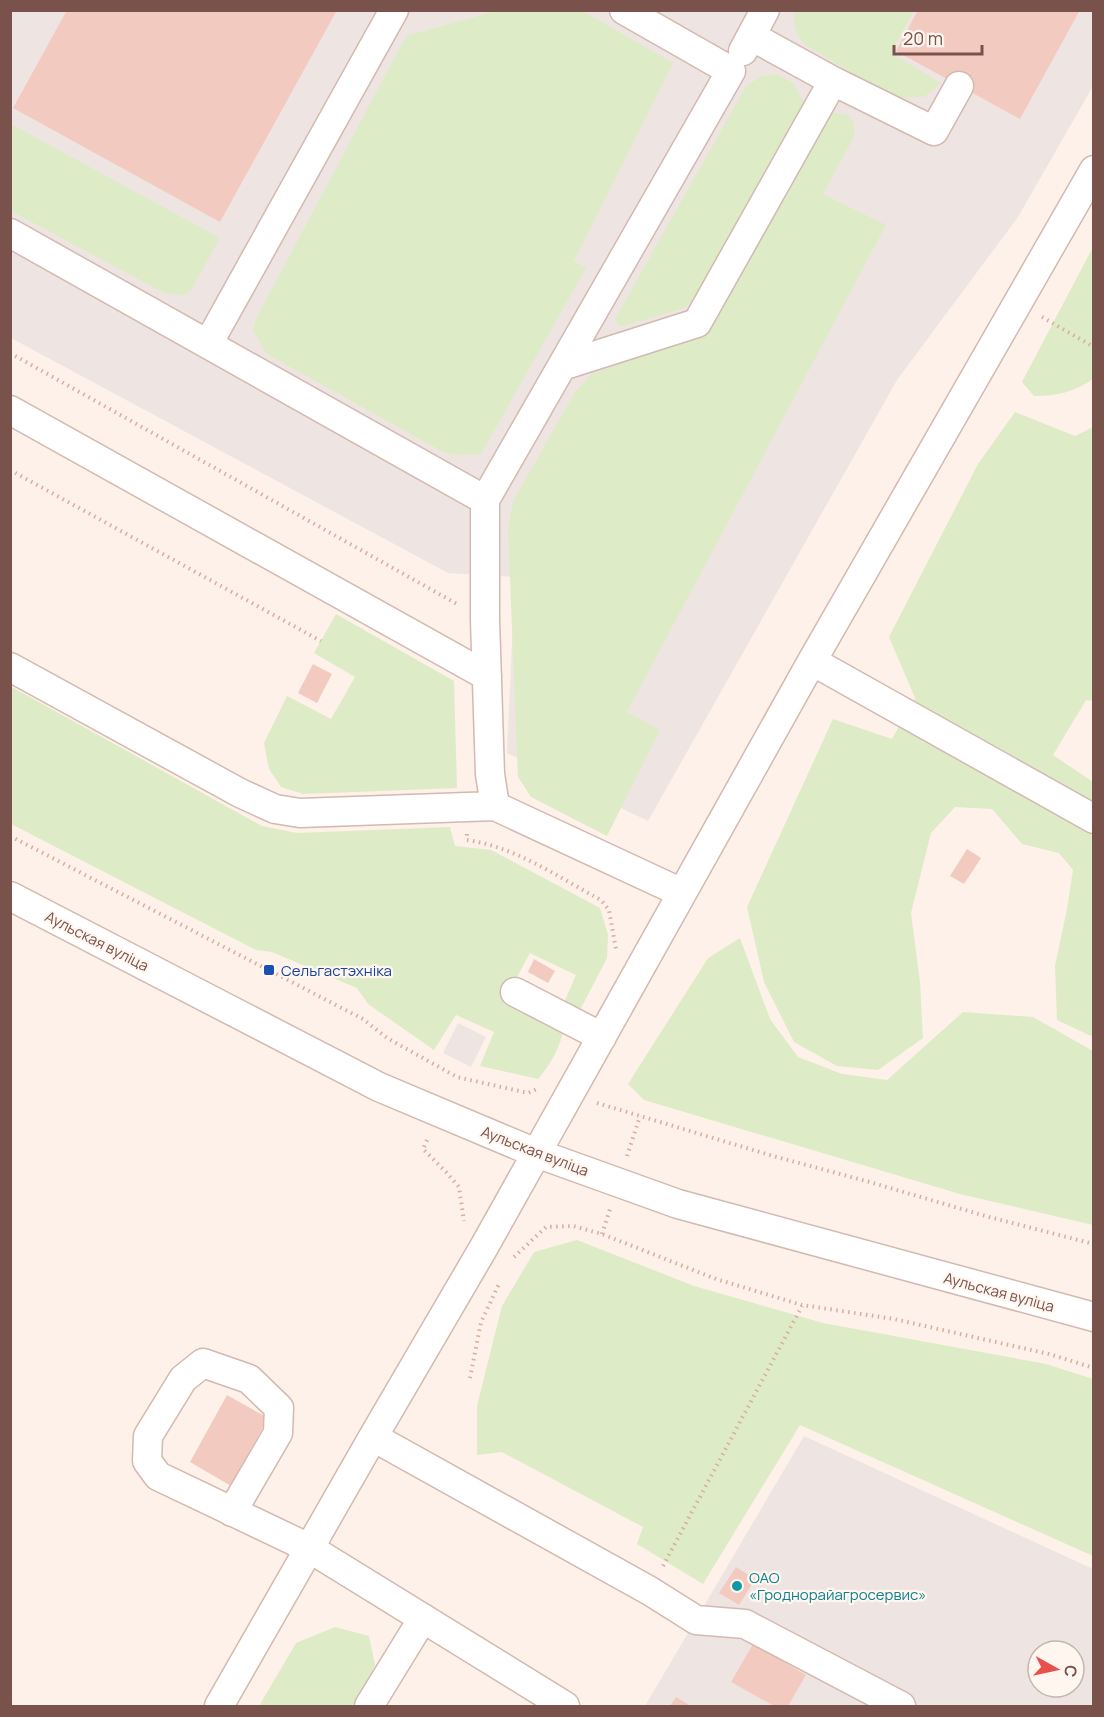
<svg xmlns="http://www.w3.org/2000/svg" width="1104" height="1717" font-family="Manrope,sans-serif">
  <rect width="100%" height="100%" fill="#fdf1e9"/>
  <path fill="#eee5e2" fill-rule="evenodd" d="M10,11H1093V86L1018,217L897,380L648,821L507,753L515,577L448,573L11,338Z
    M458,1023L486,1037L471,1067L443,1053Z
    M804,1436L1093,1569V1706H645ZM1038,1651H1074V1687H1038Z"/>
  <path fill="#ddecc6" d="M796,10L914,11L891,53L941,83L924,97L894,98L804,44C796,34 791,23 796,10Z
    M496,11H583L673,63L574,261L586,268L481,454L456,455L441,451L267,354L253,330L256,319L406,36Z
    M778,74L793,83L804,102L700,292L685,308L619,327L615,319L746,86L762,76Z
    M831,112L848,115L854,123V137L823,194L886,225L627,712L660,730L607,836L531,797L518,777L508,529L513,501L575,392L591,374L708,334Z
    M11,124L220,238L192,289L184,295L164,293L11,211Z
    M1093,247V379C1074,392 1057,396 1034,396L1022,382Z
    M1015,412L1075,436L1093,427V701L1086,700L1053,755L1093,782V1035L1091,1036L1057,1020L1055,966L1067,909L1073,870L1059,853L1022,844L992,809L955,807L931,833L911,913L920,982L923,1038L878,1070L837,1066L794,1042L764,982L747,907L833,719L892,739L915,698L889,637L978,464Z
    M336,614L454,681L457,788L303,794L281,787L269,769L264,743L287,696L331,719L355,677L314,653Z
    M10,686L262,826L297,833L450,827L455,846L491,850L600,908L608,935L607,958L579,1012L563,1005L576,975L530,953L503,1003L563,1033C558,1051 550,1065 538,1079L480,1066L494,1032L456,1015L434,1050L368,1004L357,988L272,952L256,950L11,824Z
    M740,938L770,1019L798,1057L842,1074L887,1080L963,1012L1033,1017L1093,1051V1225L960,1194L644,1100L628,1084L708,958Z
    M577,1240L694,1286L823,1323L1046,1364L1093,1379V1556L800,1425L703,1584L637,1544L643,1527L502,1452L477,1455V1406L502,1306L534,1252Z
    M335,1627L369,1636L375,1665L368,1682L352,1706H259L296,1643Z"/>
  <path fill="#f3cac0" d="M67,10H337L220,222L13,108Z
    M918,10H1080L1020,119L896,51Z
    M313,664L332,674L317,703L298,693Z
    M967,849L981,858L964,884L950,876Z
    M534,959L555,971L548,983L528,972Z
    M227,1395L268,1418L231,1486L190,1462Z
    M736,1567L755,1579L739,1605L719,1593Z
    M753,1644L806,1675L788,1706H774L731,1682Z
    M676,1697L691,1706H670Z"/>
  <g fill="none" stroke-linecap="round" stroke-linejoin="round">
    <g stroke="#d3b9b0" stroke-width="31">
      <path id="minor" d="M743,51L765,10
        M833,81L934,131L959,86
        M10,233L485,500V620L490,774L495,806L682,893
        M208,344L394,10
        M562,366L697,323L833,81L751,36
        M10,410L487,676
        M485,500L731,71L624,10
        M812,661L1094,819
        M10,667L240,793L275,809L300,813L495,806
        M10,896L379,1087L536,1153L678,1204L1094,1317
        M515,992L602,1037
        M373,1437L650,1591L696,1620L745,1624L901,1706
        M232,1512L278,1433L279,1408L249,1379L203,1363L183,1379L148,1436L147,1461L158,1476L309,1548L565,1706
        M219,1706L373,1437L484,1247L812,661L1094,170
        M369,1706L423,1618"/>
    </g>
    <path stroke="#d9ada2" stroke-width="4" stroke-dasharray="1.5 4.5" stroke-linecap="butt" d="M1042,317L1094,347
      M10,353L457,604
      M10,470L321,641
      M467,834V840C516,847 558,877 601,900L609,910L616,949
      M10,836L363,1019L387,1038L457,1077L528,1093L537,1089
      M597,1103L773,1156L866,1181L989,1217L1094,1244
      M427,1140L423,1149L446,1172L459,1187L464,1221
      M627,1156L640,1116
      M602,1234L610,1209
      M514,1257L546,1227L573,1226L602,1234L716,1279L802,1305L894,1319L1049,1354L1094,1368
      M470,1378L481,1322L500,1282
      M663,1566L802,1306"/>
    <use href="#minor" stroke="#fff" stroke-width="28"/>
  </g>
  <rect fill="#1a4fb4" stroke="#fff6f0" stroke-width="2" x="263" y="964" width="12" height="12" rx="3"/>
  <circle fill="#0f9aa8" stroke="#fff6f0" stroke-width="2" cx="737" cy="1586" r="6"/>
  <g text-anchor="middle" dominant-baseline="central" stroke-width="4.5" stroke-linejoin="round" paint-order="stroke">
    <g font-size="15" fill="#79524b" stroke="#fff6f0">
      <text transform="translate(97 941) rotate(27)">Аульская вуліца</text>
      <text transform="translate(535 1151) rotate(21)">Аульская вуліца</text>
      <text transform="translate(999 1292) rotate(15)">Аульская вуліца</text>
    </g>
    <g font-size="15" fill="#164399" stroke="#fff6f0" text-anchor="start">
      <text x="281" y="970">Сельгастэхніка</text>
    </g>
    <g font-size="15" fill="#0d838f" stroke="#fff6f0" text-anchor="start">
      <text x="749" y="1577">ОАО<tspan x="749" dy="17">«Гроднорайагросервис»</tspan></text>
    </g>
  </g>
  <rect width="1104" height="1717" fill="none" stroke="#79524b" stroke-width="24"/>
  <g transform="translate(1056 1669) rotate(98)"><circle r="28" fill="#fff6f0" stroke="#c9b4ae" stroke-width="1.5"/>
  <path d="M0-4.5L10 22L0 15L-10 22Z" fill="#e9504c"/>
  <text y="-9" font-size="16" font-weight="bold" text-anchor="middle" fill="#79524b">С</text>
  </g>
  <path d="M894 45v9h88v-9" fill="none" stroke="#79524b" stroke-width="3"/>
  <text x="903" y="45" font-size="18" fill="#79524b" stroke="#fff6f0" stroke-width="4.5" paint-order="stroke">20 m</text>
</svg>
